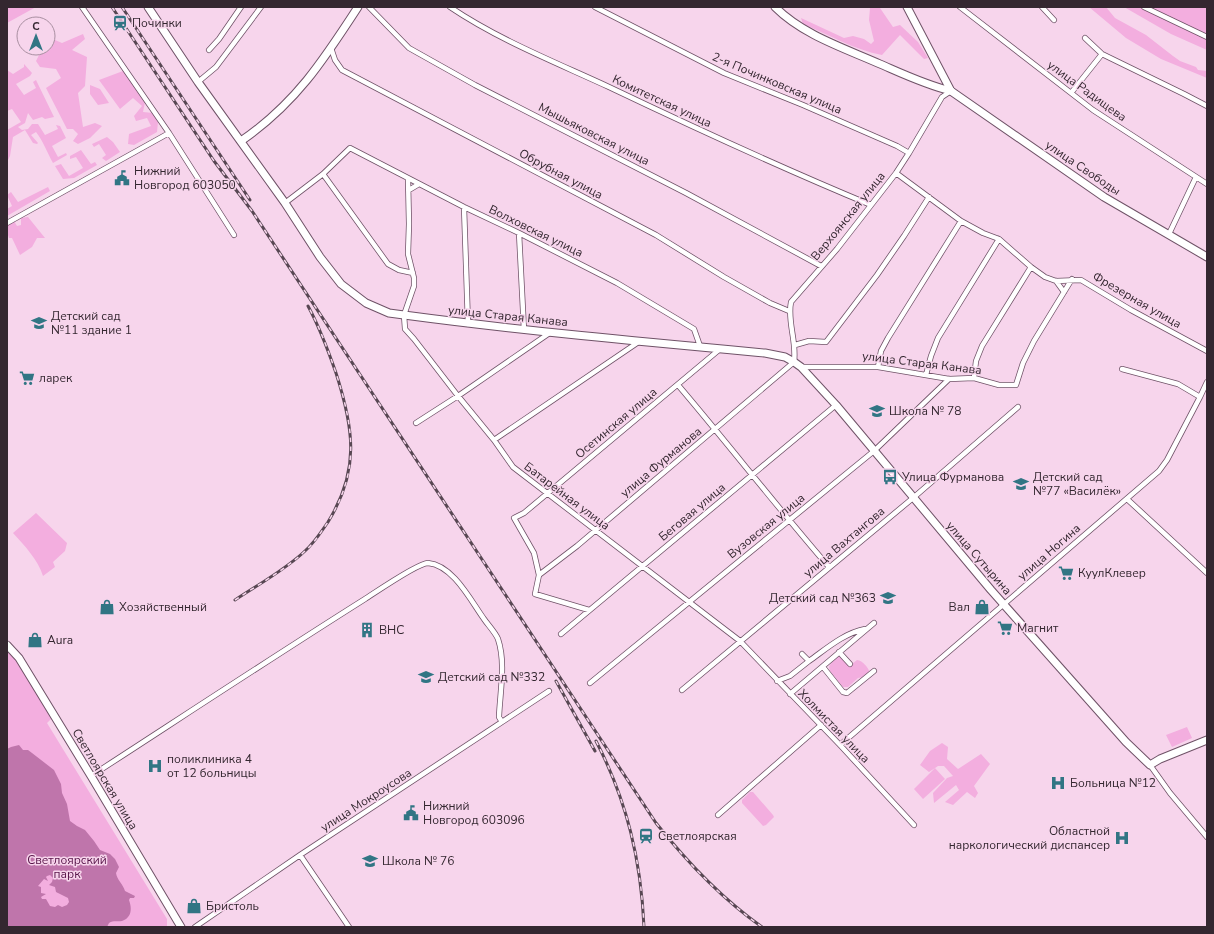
<svg xmlns="http://www.w3.org/2000/svg" width="1214" height="934" font-family="'Nunito Sans',sans-serif">
  <rect width="100%" height="100%" fill="#f7d5ec"/>
  <path fill="#f3aedf" d="M7,7H36L7,23Z
    M872,7H878L880,8L893,27L900,25L918,42L928,58L924,59L900,35L882,55C855,50 829,35 803,24L801,18L844,38L853,36L864,39L871,44L874,41L869,20L870,8Z
    M1089,7H1106L1115,18L1146,35L1173,56L1180,61L1196,67L1198,70L1207,71V78L1161,59L1126,38Z
    M1124,7H1207V50L1171,34Z
    M83,34L85,39L72,50L87,57L85,86L78,93L83,127L95,123L102,126L90,138L78,144L73,141L78,134L73,129H67L46,88L61,78L56,69L40,67L36,61L39,55L33,48H48V37L62,43Z
    M24,64L32,73L30,76L16,84L24,95L36,88L33,82L36,80L54,117L45,119L42,117L33,120L28,113L25,123L18,127L22,130L28,129L32,124H38L45,135L58,129L56,125L60,126L66,138L52,146L58,157L66,153L67,155L53,163C47,152 43,141 36,132L31,135L38,143L37,144L33,143L25,130L13,137L10,156L7,162V130L21,122L12,109L7,111V70L13,74L24,67Z
    M123,71L145,102L143,112L153,113L158,122L157,132L134,145L128,144L129,134L151,126L147,118L136,121L134,116L142,106L133,98L120,109L99,80Z
    M90,85L100,89L109,103L98,105L90,94Z
    M107,137L113,142L120,152L106,161L102,158L106,155L99,144L94,147L92,144Z
    M81,150L91,164L95,162L97,165L74,178L63,179L55,166L61,164L69,176L83,168L76,157L70,159V156Z
    M48,187L50,191L7,216V209L12,206L7,195L11,192L18,202Z
    M28,217L45,238H37L32,247L20,255L12,238H9L7,232V224L14,221L17,226L21,225V218Z
    M36,513L67,543L65,551L53,562L55,567L43,576C38,560 25,546 13,533Z
    M7,652L11,653L53,717L47,723L167,919V927H7Z
    M839,656L852,664L857,660C863,661 868,667 870,673L864,677L858,678L848,687H843L830,671L829,667L831,663Z
    M1187,727L1192,738L1172,747L1166,735Z
    M942,743L948,747L947,759L958,769L981,754L990,764L974,786L978,793L975,798L967,792L953,805L945,802L959,790L956,785L934,803L933,793L947,778L953,776L944,766H938L929,772L920,765L930,751Z
    M935,768L945,779L923,799L914,789Z
    M750,792H753L773,815L774,817L766,825L763,826L742,803V800Z"/>
  <path fill="#bf75ab" fill-rule="evenodd" d="M19,745L23,750H28L32,753L54,770L61,784L62,793L67,804L70,821L77,826L85,830L94,841L100,850L110,854L115,859L119,867L116,873C117,880 123,884 125,891L135,896L134,898H130L129,900C132,908 132,918 122,921C117,922 114,920 109,923L107,927H7V749L11,747ZM47,876L50,875L53,878L52,882L49,885L55,887L56,892L68,898L69,902L67,905L62,907L58,905L55,907L50,906L46,899H42L41,897L46,894L41,893V887L38,886L44,879L48,881L46,877Z"/>
  <g fill="none" stroke-linecap="round" stroke-linejoin="round">
    <g stroke="#6f5267" stroke-width="6">
      <path id="street" d="M82,7L169,133L234,235
        M369,7L409,48L475,85L686,193L821,266
        M450,7C499,40 555,62 609,87C695,128 782,168 871,205
        M595,7L724,73L803,105L897,146L909,153
        M960,7L1093,110L1207,184
        M1042,7L1054,20
        M1144,7L1207,37
        M1085,38L1102,54L1184,94L1207,106
        M331,48L335,60L342,70L656,235L724,277L770,303L789,311
        M209,50L219,39L241,7
        M198,82L216,67L261,7
        M1071,93L1102,54
        M896,173L961,221L983,233L999,239L1031,267L1045,277L1056,281L1081,280L1131,310L1207,351
        M323,174L388,264L399,270L413,273
        M408,179L409,224L408,254L414,278V286L404,315L405,329L414,339L458,396L494,440L513,467L740,641L840,745L914,825
        M409,190L419,184
        M285,203L323,174L350,148L464,207L519,233L617,283L694,329L700,346
        M464,207L468,324
        M7,223L169,133
        M519,233L524,330
        M1169,234L1196,177
        M1056,281L1064,292
        M795,345L809,341L826,342L877,275L904,236L929,197
        M801,367H878L949,379L974,378L999,385H1016L1023,363L1034,341L1072,279
        M878,367L881,351L888,338L961,221
        M1122,369L1178,384L1200,397
        M926,375L931,356L938,338L999,239
        M974,378L976,361L982,346L1031,267
        M678,385C729,445 777,507 829,567
        M416,423L458,396L551,332
        M494,440L640,341
        M1127,499L1207,573
        M539,575L577,546L794,362C797,341 787,322 791,302L837,249L896,173L909,153L942,97L951,91
        M589,610L535,594L539,575L534,553L514,518L524,513L720,349
        M561,634L836,405
        M839,652L850,664
        M802,654L809,661C826,649 844,633 865,629
        M823,667L843,692L847,693L874,671
        M777,681L790,676L809,661
        M590,683L874,451L949,379
        M682,690L913,498L1018,407
        M790,694L874,623
        M840,745L1159,471L1167,460L1200,397L1207,382
        M1150,765L1170,793L1207,837
        M91,776C182,717 273,657 365,599C376,592 418,563 428,563C453,565 471,601 484,619C488,625 495,632 498,639C506,663 500,692 499,717L502,722
        M718,815L821,725
        M300,855L349,927
        M195,927L300,855L549,691"/>
    </g>
    <g stroke="#6f5267" stroke-width="9">
      <path id="secondary" d="M148,7L198,82L285,203L320,257L341,284L366,303L389,313L404,315C524,331 645,342 765,353L785,357L794,362L801,367L836,405L991,590L1126,742L1150,765L1160,759L1207,740
        M775,7C803,35 844,48 880,64C903,74 926,85 951,91
        M241,141C295,104 323,61 358,7
        M7,645L19,658L91,776L181,927"/>
    </g>
    <g stroke="#6f5267" stroke-width="9">
      <path id="primary" d="M907,7L951,91L1104,197L1207,257"/>
    </g>
    <use href="#street" stroke="#fff" stroke-width="4.5"/>
    <use href="#secondary" stroke="#fff" stroke-width="7"/>
    <use href="#primary" stroke="#fff" stroke-width="7"/>
    <g stroke="#584753" stroke-width="3">
      <path id="rail" d="M112,7L214,161L252,211L656,823C687,862 721,898 762,927
        M122,7L250,200
        M235,600C259,584 285,570 305,551C315,542 321,532 328,522C360,470 354,429 336,373C328,350 320,328 308,306
        M556,681L595,751
        M596,741C627,801 641,860 644,927"/>
    </g>
    <use href="#rail" stroke="#f7d5ec" stroke-width="1.5" stroke-dasharray="4.5" stroke-linecap="butt"/>
  </g>
  <defs>
    <g id="station-bare" transform="scale(1.2)"><path d="M-3-6H3Q5-6 5-4V2Q5 4 3 4L4.5 6H3L1.5 4h-3L-3 6H-4.5L-3 4Q-5 4-5 2V-4Q-5-6-3-6ZM-3.5-4v3h7v-3ZM-3.5 1v1.5H-2V1ZM2 1v1.5H3.5V1Z" fill="#317584" stroke="#f7d5ec" stroke-width="2.5" paint-order="stroke"/></g>
    <g id="civic-bare" transform="scale(1.2)"><path d="M-.6-6.5H3V-4.5H.6V-3L4-1V1h2V6H-6V1h2V-1L-.6-3ZM-1.2 2.5V6h2.4V2.5Z" fill="#317584" stroke="#f7d5ec" stroke-width="2.5" paint-order="stroke"/></g>
    <g id="school-bare" transform="scale(1.2)"><path d="M0-5L7-2L0 1L-7-2ZM-4 1L0 2.5L4 1V4Q0 6-4 4Z" fill="#317584" stroke="#f7d5ec" stroke-width="2.5" paint-order="stroke"/></g>
    <g id="supermarket-bare" transform="scale(1.2)"><path d="M-6-5.5h2.5l.6 2H6L4.5 2H-2.5L-4.4-4H-6ZM-1.5 3.2a1.3 1.3 0 1 0 .1 0ZM3 3.2a1.3 1.3 0 1 0 .1 0Z" fill="#317584" stroke="#f7d5ec" stroke-width="2.5" paint-order="stroke"/></g>
    <g id="bus-bare" transform="scale(1.2)"><path d="M-5-6H5V4H4V6H2V4H-2V6H-4V4H-5ZM-3.5-4V0h7V-4ZM-3.5 1.2v1.5H-2V1.2ZM2 1.2v1.5H3.5V1.2Z" fill="#317584" stroke="#f7d5ec" stroke-width="2.5" paint-order="stroke"/></g>
    <g id="shop-bare" transform="scale(1.2)"><path d="M-5-2.5h2.3a2.7 3.5 0 0 1 5.4 0H5L5.5 6h-11ZM-1.5-2.5h3a1.5 2.3 0 0 0-3 0Z" fill="#317584" stroke="#f7d5ec" stroke-width="2.5" paint-order="stroke"/></g>
    <g id="building-bare" transform="scale(1.2)"><path d="M-4-6H4V6H1V3H-1V6H-4ZM-2.5-4.3h1.7v1.8h-1.7ZM.8-4.3h1.7v1.8H.8ZM-2.5-1h1.7V.8h-1.7ZM.8-1h1.7V.8H.8Z" fill="#317584" stroke="#f7d5ec" stroke-width="2.5" paint-order="stroke"/></g>
    <g id="hospital-bare" transform="scale(1.2)"><path d="M-5-5h3v3.5h4V-5h3V5h-3V1.5h-4V5h-3Z" fill="#317584" stroke="#f7d5ec" stroke-width="2.5" paint-order="stroke"/></g>
  </defs>
  <g fill-rule="evenodd">
    <use href="#station-bare" x="120" y="23"/>
    <use href="#civic-bare" x="122" y="178"/>
    <use href="#school-bare" x="39" y="323"/>
    <use href="#supermarket-bare" x="27" y="378"/>
    <use href="#school-bare" x="877" y="411"/>
    <use href="#bus-bare" x="890" y="477"/>
    <use href="#school-bare" x="1021" y="484"/>
    <use href="#supermarket-bare" x="1066" y="573"/>
    <use href="#school-bare" x="888" y="598"/>
    <use href="#shop-bare" x="107" y="607"/>
    <use href="#shop-bare" x="982" y="607"/>
    <use href="#supermarket-bare" x="1005" y="628"/>
    <use href="#building-bare" x="367" y="630"/>
    <use href="#shop-bare" x="35" y="640"/>
    <use href="#school-bare" x="426" y="677"/>
    <use href="#hospital-bare" x="155" y="766"/>
    <use href="#hospital-bare" x="1058" y="783"/>
    <use href="#civic-bare" x="411" y="813"/>
    <use href="#station-bare" x="646" y="836"/>
    <use href="#hospital-bare" x="1122" y="838"/>
    <use href="#school-bare" x="370" y="861"/>
    <use href="#shop-bare" x="194" y="906"/>
  </g>
  <g text-anchor="middle" dominant-baseline="central" stroke-width="3" stroke-linejoin="round" paint-order="stroke">
    <g font-size="12" fill="#342730" stroke="#f7d5ec" text-anchor="start">
      <text x="132" y="23">Починки</text>
      <text x="134" y="171">Нижний<tspan x="134" dy="14">Новгород 603050</tspan></text>
      <text x="51" y="316">Детский сад<tspan x="51" dy="14">№11 здание 1</tspan></text>
      <text x="39" y="378">ларек</text>
      <text x="889" y="411">Школа № 78</text>
      <text x="902" y="477">Улица Фурманова</text>
      <text x="1033" y="477">Детский сад<tspan x="1033" dy="14">№77 «Василёк»</tspan></text>
      <text x="1078" y="573">КуулКлевер</text>
      <text x="876" y="598" text-anchor="end">Детский сад №363</text>
      <text x="119" y="607">Хозяйственный</text>
      <text x="970" y="607" text-anchor="end">Вал</text>
      <text x="1017" y="628">Магнит</text>
      <text x="379" y="630">ВНС</text>
      <text x="47" y="640">Aura</text>
      <text x="438" y="677">Детский сад №332</text>
      <text x="167" y="759">поликлиника 4<tspan x="167" dy="14">от 12 больницы</tspan></text>
      <text x="1070" y="783">Больница №12</text>
      <text x="423" y="806">Нижний<tspan x="423" dy="14">Новгород 603096</tspan></text>
      <text x="1110" y="831" text-anchor="end">Областной<tspan x="1110" dy="14">наркологический диспансер</tspan></text>
      <text x="658" y="836">Светлоярская</text>
      <text x="382" y="861">Школа № 76</text>
      <text x="206" y="906">Бристоль</text>
    </g>
    <g font-size="12" fill="#342730" stroke="#f7d5ec">
      <text transform="translate(777 83) rotate(23)">2-я Починковская улица</text>
      <text transform="translate(1087 91) rotate(36)">улица Радищева</text>
      <text transform="translate(662 101) rotate(25)">Комитетская улица</text>
      <text transform="translate(594 134) rotate(27)">Мышьяковская улица</text>
      <text transform="translate(1083 168) rotate(34)">улица Свободы</text>
      <text transform="translate(561 174) rotate(28)">Обрубная улица</text>
      <text transform="translate(848 216) rotate(-51)">Верхоянская улица</text>
      <text transform="translate(536 231) rotate(26)">Волховская улица</text>
      <text transform="translate(1137 300) rotate(30)">Фрезерная улица</text>
      <text transform="translate(508 316) rotate(6)">улица Старая Канава</text>
      <text transform="translate(922 363) rotate(7)">улица Старая Канава</text>
      <text transform="translate(616 423) rotate(-40)">Осетинская улица</text>
      <text transform="translate(661 462) rotate(-40)">улица Фурманова</text>
      <text transform="translate(567 496) rotate(37)">Батарейная улица</text>
      <text transform="translate(692 512) rotate(-40)">Беговая улица</text>
      <text transform="translate(766 526) rotate(-39)">Вузовская улица</text>
      <text transform="translate(844 542) rotate(-40)">улица Вахтангова</text>
      <text transform="translate(1049 552) rotate(-41)">улица Ногина</text>
      <text transform="translate(979 558) rotate(49)">улица Сутырина</text>
      <text transform="translate(834 726) rotate(46)">Холмистая улица</text>
      <text transform="translate(105 779) rotate(59)">Светлоярская улица</text>
      <text transform="translate(366 800) rotate(-33)">улица Мокроусова</text>
    </g>
    <g font-size="12" fill="#561348" stroke="#f7d5ec">
      <text x="67" y="860">Светлоярский<tspan x="67" dy="14">парк</tspan></text>
    </g>
  </g>
  <rect width="1214" height="934" fill="none" stroke="#342730" stroke-width="16"/>
  <g transform="translate(36 36)"><circle r="19" fill="#f7d5ec" stroke="#a98fa1"/>
  <path d="M0-3L7 15L0 10L-7 15Z" fill="#317584"/>
  <text y="-6" font-size="11" font-weight="bold" text-anchor="middle" fill="#342730">С</text>
  </g>
</svg>
